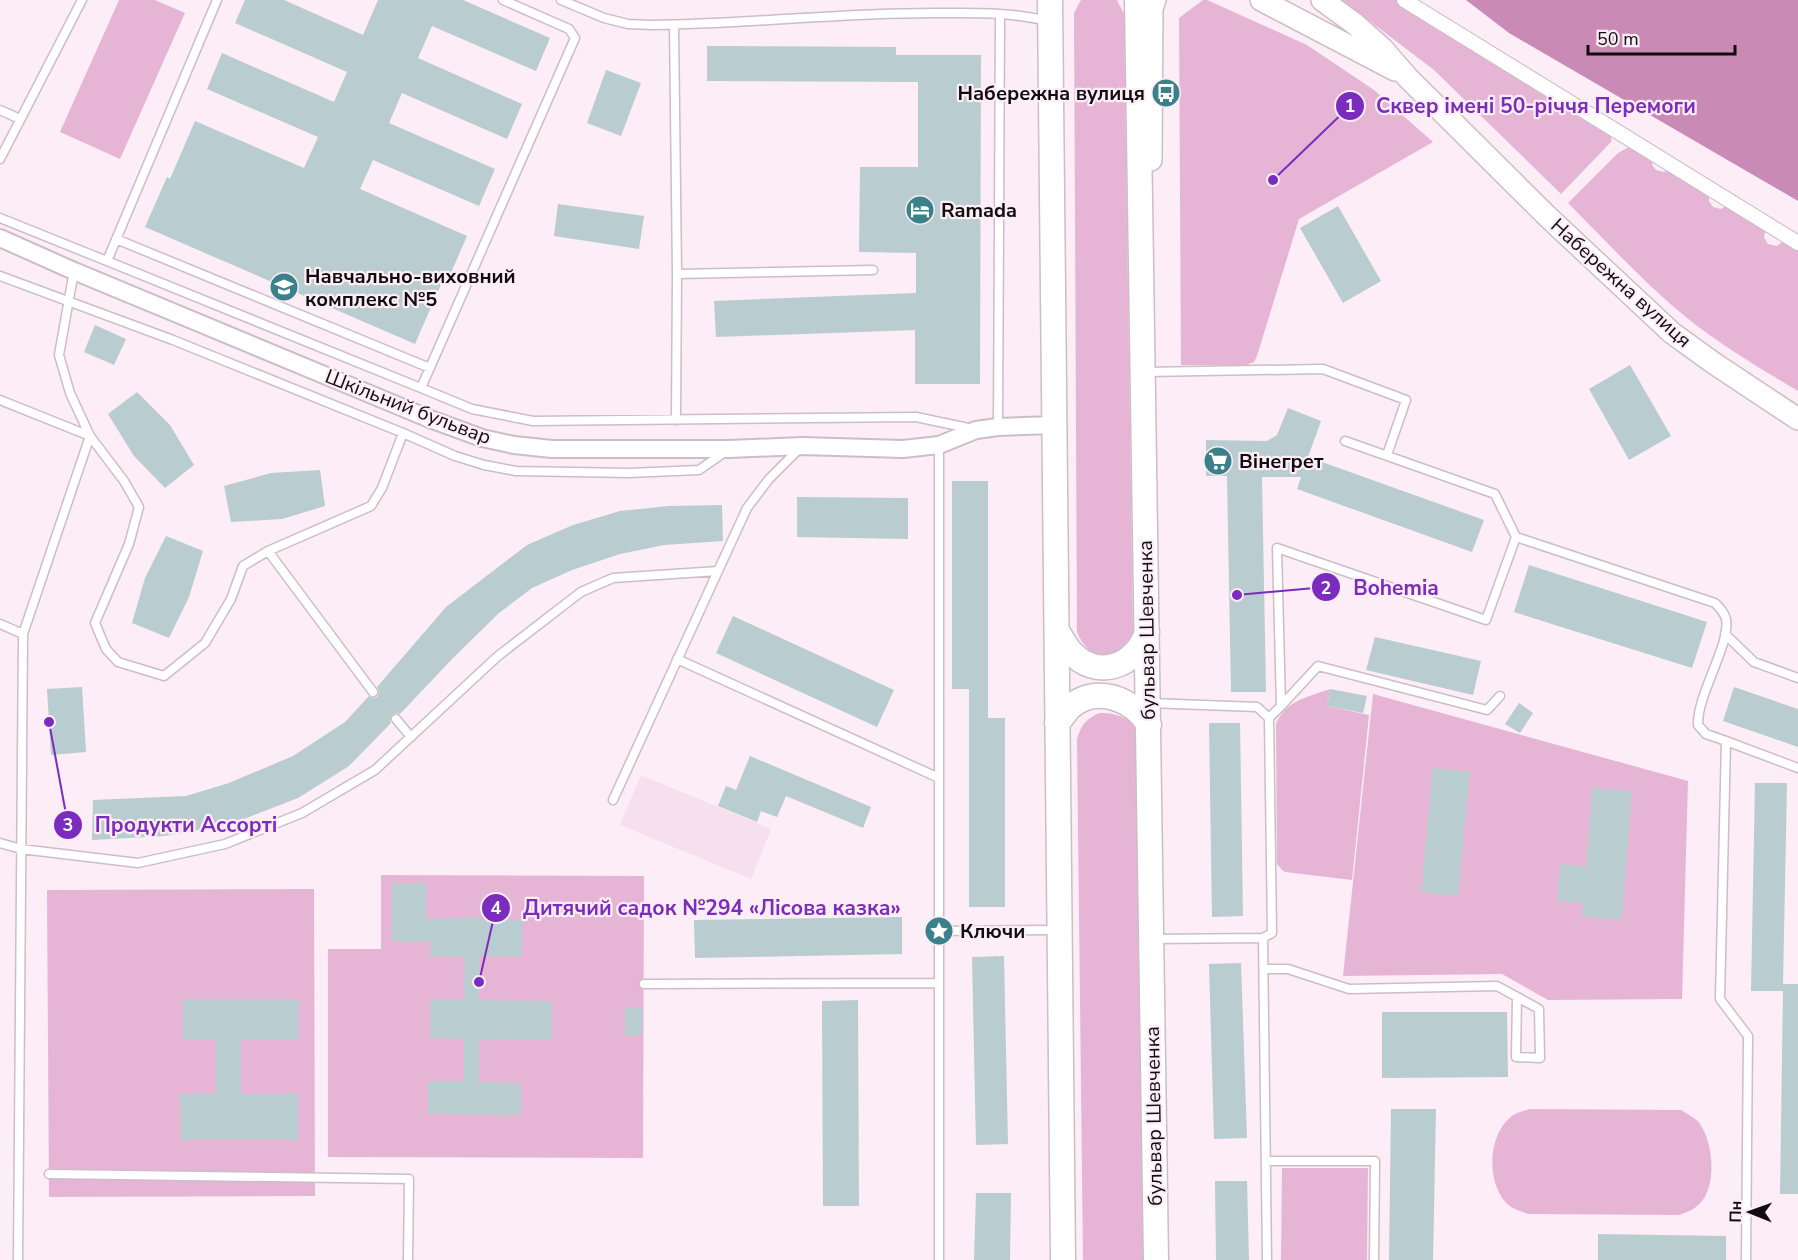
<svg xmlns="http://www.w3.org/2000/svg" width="1798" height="1260" font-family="'Nunito Sans',sans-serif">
  <rect width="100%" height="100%" fill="#fcedf6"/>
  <path fill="#f7e0ee" d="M641,775L771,829L751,879L620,825Z"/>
  <path fill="#e6b5d5" d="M119,0H155L185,13L120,159L60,132Z
    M1081,0H1117L1124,14L1133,633C1117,661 1090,664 1077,632L1074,13Z
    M1203,0H1207L1307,45L1374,90L1433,142L1299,219L1257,356L1254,362L1246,365H1181L1179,18Z
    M1342,0H1397L1509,72L1612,133L1611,142L1561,194L1434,70Z
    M1629,147L1653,157L1652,165L1656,170L1664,172L1671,168L1709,194V201L1713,207L1721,209L1727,205L1766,229L1764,237L1768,244L1777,246L1784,241L1798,251V391C1760,368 1722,346 1687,318C1644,283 1607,242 1568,203L1618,153Z
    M1330,689L1327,706L1369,715L1352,880L1285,872L1282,870L1277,864L1276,724C1286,700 1308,697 1330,689Z
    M1373,694L1688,781L1682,999L1548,1000L1502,974L1343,976Z
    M1099,713C1113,713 1122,715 1134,724L1136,739L1144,1260H1083L1077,739C1081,725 1086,719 1099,713Z
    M381,875L644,876L643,1158L328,1157V949H381Z
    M314,889L315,1196L49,1197L47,890Z
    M1530,1109L1681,1110C1687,1114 1696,1118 1700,1124C1714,1144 1718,1191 1696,1207C1691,1211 1684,1213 1679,1215L1528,1214C1523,1212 1516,1210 1511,1207C1485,1188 1487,1134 1512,1116C1517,1112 1524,1111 1530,1109Z
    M1282,1168H1368L1367,1260H1281Z"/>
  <path fill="#c98bb5" d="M1466,0H1798V201L1509,33Z"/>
  <path fill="#b9cccf" d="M245,0H284L363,35L378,0H463L550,38L536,71L432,26L418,58L522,104L507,139L402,93L389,123L495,169L479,206L373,160L360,189L467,236L450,275L446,273L415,344L145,227L167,177L170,179L195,121L304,168L318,137L207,89L222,53L334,102L347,72L235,23Z
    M707,46L896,47V55H981L980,384H915V330L716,337L714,301L916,293V253L859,252L860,167H918V82L707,81Z
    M606,70L641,83L621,136L587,123Z
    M558,204L644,216L639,249L554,236Z
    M1338,206L1381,281L1343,303L1300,228Z
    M95,325L126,339L114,365L84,352Z
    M1630,365L1671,436L1629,460L1589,389Z
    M137,392L170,425L194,465L165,488L134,456L108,414Z
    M1288,408L1321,421L1308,457L1484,520L1472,552L1297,489L1301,477H1262L1266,692H1231L1227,476H1206V440L1267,441L1277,435Z
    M320,470L325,506L282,519L231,522L224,486L271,473Z
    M952,481H988V718H1005V907H969V689H952Z
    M797,497L908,498V539L797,537Z
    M722,505L723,541L664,545L620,554L572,570L532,588L499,613L453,658L400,714L396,713L392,715L390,720L391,723L349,766L298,798L231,824L164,836L92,840L93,800L186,796L229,783L293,756L345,722L369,696L373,698L377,697L379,692L377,687L446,607L527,545L573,525L620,511L669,506Z
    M166,536L203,551L189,597L169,638L132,623L145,578Z
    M1529,565L1707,622L1692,668L1514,612Z
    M733,616L894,690L877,727L716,653Z
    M1375,637L1481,661L1473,695L1366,670Z
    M82,687L86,752L51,755L47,689Z
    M1734,687L1798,709V747L1723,721Z
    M1330,689L1367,696L1363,713L1327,706Z
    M1519,703L1533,713L1520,733L1505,724Z
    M1209,723H1240L1243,916L1212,917Z
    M750,756L871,807L863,828L786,796L777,817L761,811L757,822L718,806L726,786L736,790Z
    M1433,768L1470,771L1458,896L1421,892Z
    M1755,783H1787L1783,984H1798V1194H1780L1783,991H1751Z
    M1592,788L1632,791L1622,920L1582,916L1583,903L1557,901L1560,864L1586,866Z
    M392,883H426V919L480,917V919L522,920V957L480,956L479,1000L552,1001V1040L479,1039V1082L521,1083V1115L428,1114V1082H464V1039L430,1038V999L464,1000L465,957L430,956V941H392Z
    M902,917V954L695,958L694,920Z
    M1004,956L1008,1144L976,1145L972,957Z
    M1241,963L1247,1138L1214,1139L1209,964Z
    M183,999H299V1040H241V1093H298V1140H181L180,1094H216V1040H183Z
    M858,1000L859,1206H823L822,1001Z
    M625,1007L642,1008V1035H625Z
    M1382,1012H1507L1508,1077L1382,1078Z
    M1391,1109H1436L1433,1260H1389Z
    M1215,1181H1247L1249,1260H1216Z
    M976,1193H1011L1010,1260H974Z
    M1598,1234L1726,1236V1260H1598Z"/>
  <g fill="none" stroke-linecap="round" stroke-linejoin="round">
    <g stroke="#ccbdc7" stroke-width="11">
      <path id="service" d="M503,0L569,29L575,38L421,388L472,409L533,421L916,417L973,429
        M561,0L604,18L628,24L652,25C749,24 845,12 942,13C977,13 1012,12 1047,21
        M674,25L677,274L676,420
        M0,110L20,119
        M0,159L82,0
        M0,218L107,261L217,0
        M116,239L430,368
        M107,261L421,388
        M74,271L59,355L70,393L90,436L124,481L139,507L129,544L95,623L106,649L118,662L164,676L205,643L231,599L243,566L268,551
        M677,274L873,270
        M0,276L173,340L403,433
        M1146,372L1323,369L1406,400L1387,455
        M0,400L90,436L23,634
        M998,427L1000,14
        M1345,441L1495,494L1516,537L1715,603C1720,608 1724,612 1726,619C1731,644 1697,694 1698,725L1706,734L1726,741
        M939,445V1260
        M0,624L23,634L18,1260
        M1725,634L1754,662L1798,678
        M677,659L939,778
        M373,692L268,551L371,506L382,488L403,433L455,456L484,465L516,471L629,473L699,470L725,452
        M1149,703L1257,707L1269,718
        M1281,706L1318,666L1487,710L1500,696
        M396,719L411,737
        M613,800L718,571
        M0,843L21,849L138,863L225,844L302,813L375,770L498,656L581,592L613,578L718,571L747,508L769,479L801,447
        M939,931L1059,930
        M1263,938L1267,1260
        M1152,939L1263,938L1272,933L1269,718L1281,706L1277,548L1486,620L1516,537
        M1264,969H1288L1349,989L1497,986L1539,1009L1540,1058L1516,1057L1517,997
        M644,984L939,983
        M1267,1161H1375L1374,1260
        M49,1174L409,1179L408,1260
        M1746,1260L1748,1036L1720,999L1726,741L1798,768"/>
    </g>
    <g stroke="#ccbdc7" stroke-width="16">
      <path id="pedestrian" d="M1404,0L1798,243"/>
    </g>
    <g stroke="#ccbdc7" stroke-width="20">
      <path id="minor" d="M0,238L74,271L430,419L482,438L514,445L552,449H729L802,446L903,449L939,445L976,430L998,427L1055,425"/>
    </g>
    <g stroke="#ccbdc7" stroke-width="24">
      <path id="tertiary" d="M1261,0L1395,70
        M1322,0L1355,24L1382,48L1408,78L1548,217L1672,333L1715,364L1798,419
        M1151,160L1152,9L1155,0"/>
    </g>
    <g stroke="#ccbdc7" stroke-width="27">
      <path id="secondary" d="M1050,0L1063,1260
        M1137,0L1156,1260
        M1057,631C1061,637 1065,645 1070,651C1096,681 1136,667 1147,632
        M1057,723C1061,719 1065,713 1069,708C1095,684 1132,698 1149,725"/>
    </g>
    <use href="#service" stroke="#fff" stroke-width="8"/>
    <use href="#pedestrian" stroke="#fff" stroke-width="14"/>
    <use href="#minor" stroke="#fff" stroke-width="16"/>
    <use href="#tertiary" stroke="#fff" stroke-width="21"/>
    <use href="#secondary" stroke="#fff" stroke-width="24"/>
  </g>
  <defs>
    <g id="bus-disc" transform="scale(1.5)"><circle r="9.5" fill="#3a818b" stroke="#fcedf6"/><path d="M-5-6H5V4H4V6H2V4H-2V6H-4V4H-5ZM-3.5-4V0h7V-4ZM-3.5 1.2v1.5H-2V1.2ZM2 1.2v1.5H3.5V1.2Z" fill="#fff"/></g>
    <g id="hotel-disc" transform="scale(1.5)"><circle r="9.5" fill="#3a818b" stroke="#fcedf6"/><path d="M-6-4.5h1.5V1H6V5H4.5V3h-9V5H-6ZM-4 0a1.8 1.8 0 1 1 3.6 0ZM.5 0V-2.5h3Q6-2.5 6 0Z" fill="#fff"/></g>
    <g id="school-disc" transform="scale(1.5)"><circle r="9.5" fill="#3a818b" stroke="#fcedf6"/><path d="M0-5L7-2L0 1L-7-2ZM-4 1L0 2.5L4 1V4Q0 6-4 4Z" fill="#fff"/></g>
    <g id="supermarket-disc" transform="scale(1.5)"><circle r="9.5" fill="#3a818b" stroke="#fcedf6"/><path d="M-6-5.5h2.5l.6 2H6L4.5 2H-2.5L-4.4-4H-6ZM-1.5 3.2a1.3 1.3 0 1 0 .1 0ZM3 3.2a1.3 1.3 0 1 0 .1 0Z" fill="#fff"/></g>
    <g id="sight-disc" transform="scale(1.5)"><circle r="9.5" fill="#3a818b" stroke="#fcedf6"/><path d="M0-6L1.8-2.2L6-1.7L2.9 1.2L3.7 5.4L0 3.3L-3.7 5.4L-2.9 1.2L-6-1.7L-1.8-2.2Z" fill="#fff"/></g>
  </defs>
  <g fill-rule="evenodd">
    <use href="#bus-disc" x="1166" y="93"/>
    <use href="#hotel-disc" x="920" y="210"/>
    <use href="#school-disc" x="284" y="287"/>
    <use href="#supermarket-disc" x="1218" y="461"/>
    <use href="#sight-disc" x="939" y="931"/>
  </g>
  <g text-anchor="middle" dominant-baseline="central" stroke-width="4.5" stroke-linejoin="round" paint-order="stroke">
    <g font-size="20" font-weight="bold" fill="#110c0f" stroke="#fcedf6" text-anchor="start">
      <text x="1145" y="93" text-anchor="end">Набережна вулиця</text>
      <text x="941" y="210">Ramada</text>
      <text x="305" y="276">Навчально-виховний<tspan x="305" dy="23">комплекс №5</tspan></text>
      <text x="1239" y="461">Вінегрет</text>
      <text x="960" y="931">Ключи</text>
    </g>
    <g font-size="20" fill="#110c0f" stroke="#fcedf6">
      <text transform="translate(1621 283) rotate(42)">Набережна вулиця</text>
      <text transform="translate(408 407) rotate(21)">Шкільний бульвар</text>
      <text transform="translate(1147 630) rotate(-91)">бульвар Шевченка</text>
      <text transform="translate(1154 1116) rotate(-91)">бульвар Шевченка</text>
    </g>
  </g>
  <path fill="none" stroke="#7b2cbf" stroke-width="2" d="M1273 180L1350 106M1237 595L1326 587M49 722L68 825M479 982L496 908"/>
  <g fill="#7b2cbf" stroke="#fcedf6" stroke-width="2">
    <circle cx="1273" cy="180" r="6"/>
    <circle cx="1237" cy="595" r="6"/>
    <circle cx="49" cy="722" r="6"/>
    <circle cx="479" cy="982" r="6"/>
    <circle cx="1350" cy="106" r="15"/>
    <circle cx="1326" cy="587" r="15"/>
    <circle cx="68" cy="825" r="15"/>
    <circle cx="496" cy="908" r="15"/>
  </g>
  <g font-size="18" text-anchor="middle" font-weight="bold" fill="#fff">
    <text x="1350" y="112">1</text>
    <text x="1326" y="594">2</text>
    <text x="68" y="831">3</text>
    <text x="496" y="914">4</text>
  </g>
  <g font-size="21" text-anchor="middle" font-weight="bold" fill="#7b2cbf" stroke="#fcedf6" stroke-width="4.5" stroke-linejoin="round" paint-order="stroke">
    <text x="1536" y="113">Сквер імені 50-річчя Перемоги</text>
    <text x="1396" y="595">Bohemia</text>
    <text x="186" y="832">Продукти Ассорті</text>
    <text x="712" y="915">Дитячий садок №294 «Лісова казка»</text>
  </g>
  <g transform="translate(1750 1212) rotate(271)" stroke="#fcedf6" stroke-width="4.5" paint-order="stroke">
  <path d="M0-4.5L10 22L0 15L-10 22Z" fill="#110c0f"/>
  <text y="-9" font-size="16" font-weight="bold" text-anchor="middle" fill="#110c0f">Пн</text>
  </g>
  <path d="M1588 45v9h147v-9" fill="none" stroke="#110c0f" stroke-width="3"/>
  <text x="1597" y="45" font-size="18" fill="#110c0f" stroke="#fcedf6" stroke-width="4.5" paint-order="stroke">50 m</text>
</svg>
